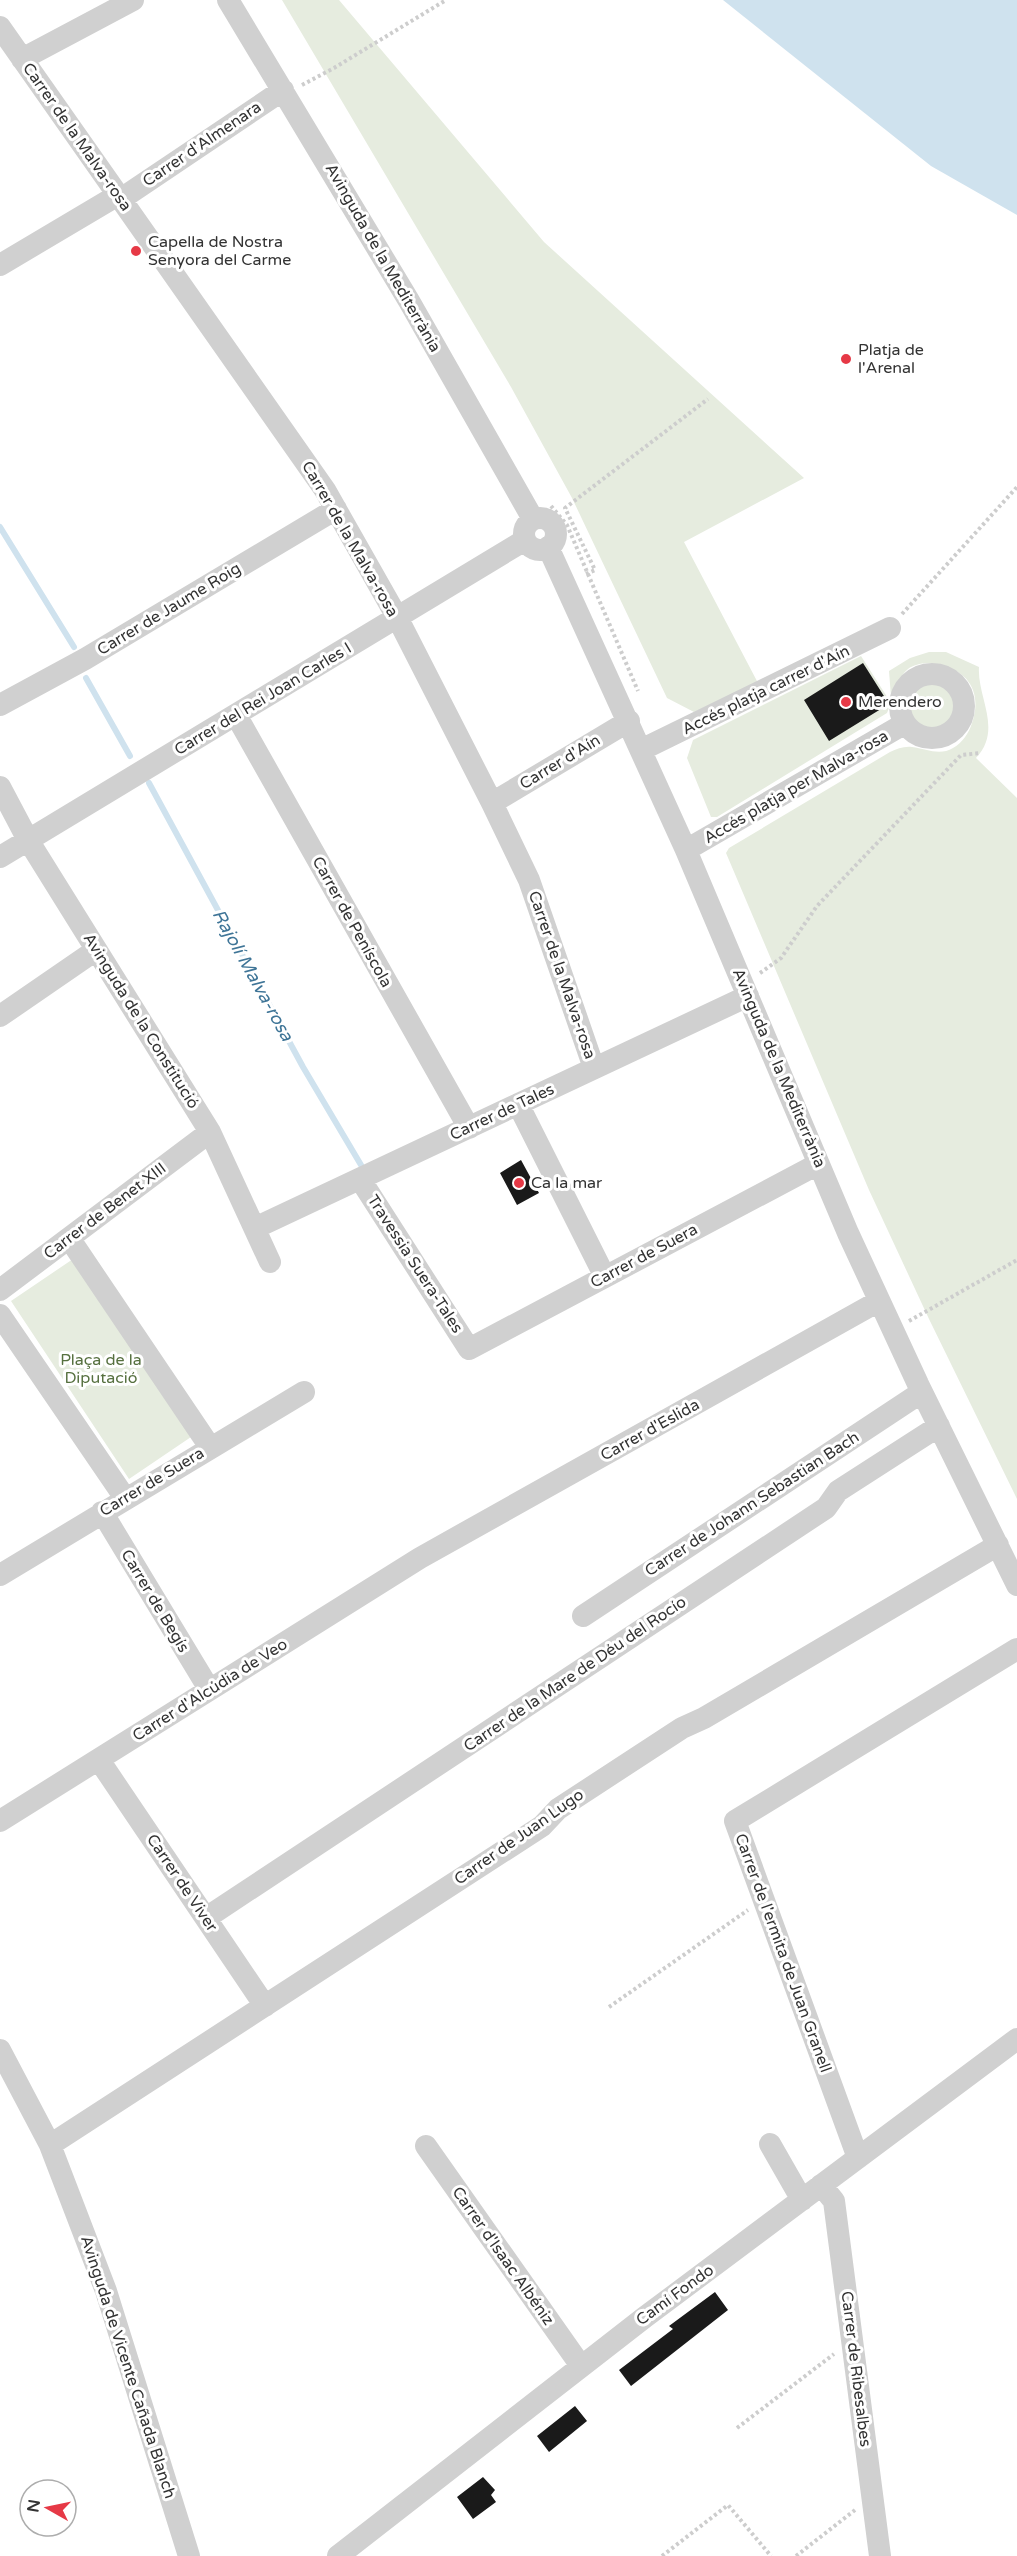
<svg xmlns="http://www.w3.org/2000/svg" width="1017" height="2556" font-family="'Varela Round',sans-serif">
  <rect width="100%" height="100%" fill="#fff"/>
  <path fill="#e6ecdf" d="M282,0H339L544,242L804,478L684,542L758,683L694,712L667,698L572,498L511,387Z
    M929,652H946L979,667C977,698 1003,729 976,758L1017,798V1499L929,1319L869,1190L726,853L729,848L890,752C897,749 904,746 912,747C926,749 940,756 953,748C962,743 969,733 972,723C982,694 970,671 939,665C929,662 916,663 908,669C900,676 895,687 891,697L889,671L910,658Z
    M861,656L891,703L887,713L717,817H711L687,758L693,740Z
    M909 708a24 24 0 1 1 48 0a24 24 0 1 1-48 0Z
    M73,1259L191,1437L129,1479L11,1301Z"/>
  <path fill="#cfe2ee" d="M723,0H1017V215L931,166Z"/>
  <g fill="none" stroke-linecap="round" stroke-linejoin="round">
    <path stroke="#cfe2ee" stroke-width="6" d="M0,527L74,647
      M86,678L130,756
      M149,783L303,1067L361,1165"/>
  </g>
  <path fill="#1a1a1a" d="M863,663L889,704L829,741L804,700Z
    M521,1160L539,1193L517,1205L500,1173Z
    M715,2292L728,2310L631,2386L619,2370L673,2329L669,2326Z
    M575,2406L587,2421L549,2452L537,2436Z
    M483,2477L495,2490L491,2495L496,2502L473,2519L457,2497Z"/>
  <g fill="none" stroke-linecap="round" stroke-linejoin="round">
    <path stroke="#cdcdcd" stroke-width="4" stroke-dasharray="3 3" stroke-linecap="butt" d="M302,85L334,68L446,0
      M551,506L567,525L638,691
      M586,574L595,570L565,508L708,399
      M902,614L1017,487
      M760,973L781,958L817,906L961,755L981,753
      M909,1321L1017,1260
      M609,2007L748,1910
      M737,2428L834,2354
      M662,2556L728,2505L771,2556
      M796,2556L855,2510"/>
    <path stroke="#d0d0d0" stroke-width="22" d="M228,0L409,301L533,519
      M0,27L325,490L397,617L492,803L529,880L594,1068
      M22,59L133,0
      M121,199L283,90
      M0,265L118,195
      M524 534a16 16 0 1 1 32 0a16 16 0 1 1-32 0Z
      M548,547L686,850L848,1233L918,1384L1017,1585
      M900 706a32 32 0 1 1 64 0a32 32 0 1 1-64 0Z
      M0,705L85,659L336,509
      M236,715L469,1128
      M641,750L890,628
      M0,787L28,840L210,1132L270,1262
      M492,803L629,721
      M686,850L904,724
      M0,857L525,540
      M0,1016L96,950
      M518,1104L605,1277
      M360,1179L469,1349L818,1164
      M255,1228L748,996
      M69,1238L210,1447
      M0,1290L210,1132
      M0,1315L125,1498
      M102,1512L209,1689
      M0,1575L304,1392
      M583,1616L922,1392
      M99,1760L265,2006
      M0,1821L420,1558L879,1301
      M206,1918L826,1508L838,1491L939,1426
      M0,2050L50,2145L106,2291L189,2556
      M770,2144L802,2200
      M50,2145L542,1826L558,1809L682,1728L704,1718L998,1545
      M426,2146L581,2366
      M858,2158L735,1821L1017,1649
      M821,2185L834,2201L880,2556
      M338,2556L645,2317L1017,2039"/>
  </g>
  <g fill="#e63946" stroke="#fff" stroke-width="2">
    <circle cx="136" cy="251" r="6"/>
    <circle cx="846" cy="359" r="6"/>
    <circle cx="846" cy="702" r="6"/>
    <circle cx="519" cy="1183" r="6"/>
  </g>
  <g text-anchor="middle" dominant-baseline="central" stroke-width="6" stroke-linejoin="round" paint-order="stroke">
    <g font-size="16" fill="#333" stroke="#fff">
      <text transform="translate(77 137) rotate(55)">Carrer de la Malva-rosa</text>
      <text transform="translate(202 144) rotate(-34)">Carrer d'Almenara</text>
      <text transform="translate(383 258) rotate(60)">Avinguda de la Mediterrània</text>
      <text transform="translate(350 539) rotate(60)">Carrer de la Malva-rosa</text>
      <text transform="translate(169 609) rotate(-31)">Carrer de Jaume Roig</text>
      <text transform="translate(766 690) rotate(-26)">Accés platja carrer d'Aín</text>
      <text transform="translate(263 699) rotate(-31)">Carrer del Rei Joan Carles I</text>
      <text transform="translate(560 762) rotate(-31)">Carrer d'Aín</text>
      <text transform="translate(796 787) rotate(-30)">Accés platja per Malva-rosa</text>
      <text transform="translate(352 922) rotate(61)">Carrer de Peníscola</text>
      <text transform="translate(562 975) rotate(71)">Carrer de la Malva-rosa</text>
      <text transform="translate(141 1021) rotate(58)">Avinguda de la Constitució</text>
      <text transform="translate(779 1068) rotate(67)">Avinguda de la Mediterrània</text>
      <text transform="translate(502 1112) rotate(-25)">Carrer de Tales</text>
      <text transform="translate(105 1211) rotate(-37)">Carrer de Benet XIII</text>
      <text transform="translate(644 1256) rotate(-28)">Carrer de Suera</text>
      <text transform="translate(415 1264) rotate(57)">Travessia Suera-Tales</text>
      <text transform="translate(650 1430) rotate(-29)">Carrer d'Eslida</text>
      <text transform="translate(152 1482) rotate(-31)">Carrer de Suera</text>
      <text transform="translate(752 1504) rotate(-33)">Carrer de Johann Sebastian Bach</text>
      <text transform="translate(155 1601) rotate(59)">Carrer de Begís</text>
      <text transform="translate(575 1674) rotate(-34)">Carrer de la Mare de Déu del Rocío</text>
      <text transform="translate(210 1690) rotate(-32)">Carrer d'Alcúdia de Veo</text>
      <text transform="translate(519 1837) rotate(-35)">Carrer de Juan Lugo</text>
      <text transform="translate(182 1883) rotate(56)">Carrer de Viver</text>
      <text transform="translate(783 1953) rotate(70)">Carrer de l'ermita de Juan Granell</text>
      <text transform="translate(503 2256) rotate(55)">Carrer d'Isaac Albéniz</text>
      <text transform="translate(675 2295) rotate(-36)">Camí Fondo</text>
      <text transform="translate(128 2367) rotate(72)">Avinguda de Vicente Cañada Blanch</text>
      <text transform="translate(856 2369) rotate(83)">Carrer de Ribesalbes</text>
    </g>
    <g font-size="16" fill="#333" stroke="#fff" text-anchor="start">
      <text x="148" y="242">Capella de Nostra<tspan x="148" dy="18">Senyora del Carme</tspan></text>
      <text x="858" y="350">Platja de<tspan x="858" dy="18">l'Arenal</tspan></text>
      <text x="858" y="702">Merendero</text>
      <text x="531" y="1183">Ca la mar</text>
    </g>
    <g font-size="16" fill="#56703f" stroke="#fff">
      <text x="101" y="1360">Plaça de la<tspan x="101" dy="18">Diputació</tspan></text>
    </g>
    <g font-size="18" font-style="italic" fill="#3f7597" stroke="#fff">
      <text transform="translate(253 975) rotate(61)">Rajolí Malva-rosa</text>
    </g>
  </g>
  <g transform="translate(48 2508) rotate(279)"><circle r="28" fill="#ffffff" stroke="#adadad" stroke-width="1.5"/>
  <path d="M0-4.5L10 22L0 15L-10 22Z" fill="#e63946"/>
  <text y="-9" font-size="16" font-weight="bold" text-anchor="middle" fill="#333333">N</text>
  </g>
</svg>
